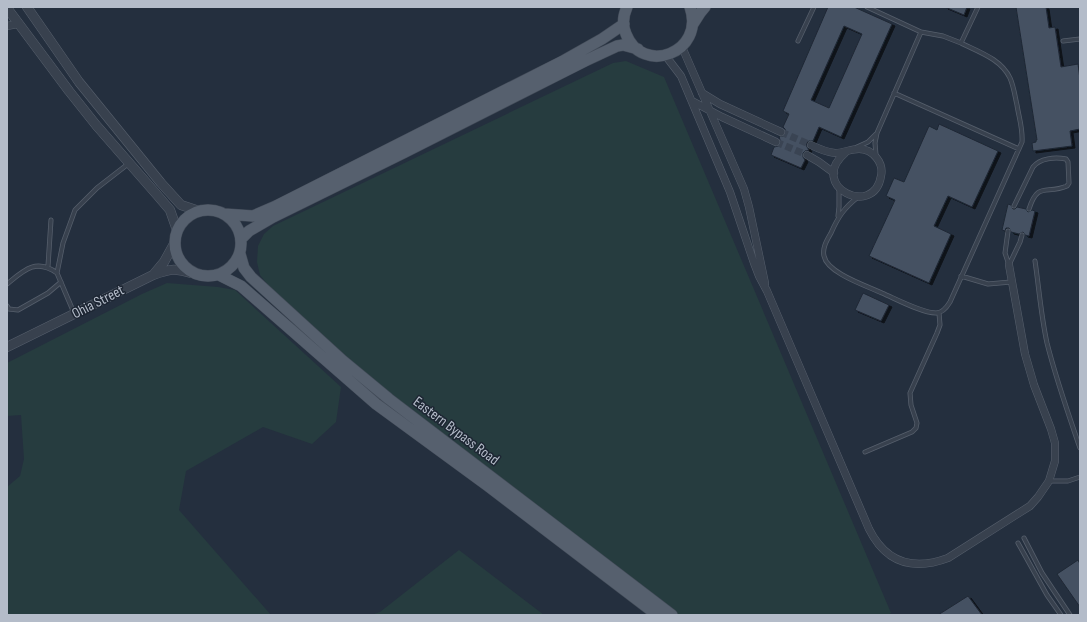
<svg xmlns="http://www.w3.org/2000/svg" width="1087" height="622" font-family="'Sofia Sans Condensed',sans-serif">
  <defs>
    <filter id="shadow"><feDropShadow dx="3" dy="2" stdDeviation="0" flood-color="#0009"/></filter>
  </defs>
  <rect width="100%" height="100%" fill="#242f3e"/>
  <path fill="#263c3f" d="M626,61L664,77L891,613L888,615H674L431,432L283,304L260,275L257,262L258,246L264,234L273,226L613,63Z
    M167,283L218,287L235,290L341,387L336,422L312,444L263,427L186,471L179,510L271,615H7V487L20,476L24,459L21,415L7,416V363L142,294Z
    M459,550L544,615H371L380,612Z"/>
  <path fill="#455162" stroke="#1f2835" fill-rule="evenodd" filter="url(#shadow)" d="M828,7H854L892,24L841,137L819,127L813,141H809L806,143L807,147L809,150L805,151L803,153V157L805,160L801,168L771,155L774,147L779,146L781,144L779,136H784L786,134L785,129L783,127L789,114L783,111ZM844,26L862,34L829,108L811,100Z
    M945,7H967L964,15Z
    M1016,7H1046L1049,28L1055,27L1061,67L1078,64L1080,79V129L1070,131L1072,146L1033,151L1032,143L1036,142V140H1037Z
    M939,124L998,151L972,207L948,196L934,226L951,234L929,283L869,256L895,200L886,196L894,178L904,182L929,126L937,130Z
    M1008,204L1011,205L1013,209H1015L1017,207L1026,209L1028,212L1032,210L1035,211L1029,236L1025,235L1023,232L1019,234L1011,232L1009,228H1006L1005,231L1002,230Z
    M863,293L889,305L881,321L855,310Z
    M1078,560L1080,564V607L1057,574Z
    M968,596L982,615H938Z"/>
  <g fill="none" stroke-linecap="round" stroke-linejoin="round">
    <path stroke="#3a4453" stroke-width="7" stroke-dasharray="7 3.5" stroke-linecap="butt" d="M781,132L811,145
      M776,142L807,155"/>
    <g stroke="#565f6c" stroke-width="5">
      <path id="service" d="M867,7L921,32L943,36L961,43
        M798,41L814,7
        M1063,41L1080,39
        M894,93L1019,149
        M857,147L868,142L876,134
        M876,155L875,143L877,133L921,32
        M858,197C844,208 838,217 831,233C827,240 822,248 824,256C827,273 867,286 882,293C896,299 922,313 936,313C943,313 947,307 950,302L1022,142C1023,129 1019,118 1017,105C1015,97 1014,87 1010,78C1001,59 979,52 961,43L978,7
        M1014,206L1033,167C1040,158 1055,157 1066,159L1068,162L1069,183L1067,186C1046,195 1038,181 1029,209
        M838,216L839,207V188
        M1008,231L1005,253L1009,265L1020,242L1022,235
        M1035,261C1039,288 1041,316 1047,343C1056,379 1068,413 1080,448
        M48,266L51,220
        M961,276L988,284L1011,282
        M7,284C24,270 36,258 57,273
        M7,306L9,309L18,310L48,293L61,282
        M74,313L57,273L63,243L75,210L97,188L128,164
        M865,452L912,432L916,428L917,423L911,405L910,393L937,333L940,325L939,313
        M1049,481H1068L1080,477
        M1024,538L1042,573L1070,615
        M1018,543L1047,595L1061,615"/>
    </g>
    <g stroke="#565f6c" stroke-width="8">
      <path id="minor" d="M7,26L18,24
        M682,47L744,189L749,207L765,283
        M665,55L681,76L730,192L754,263L759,276L767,291L869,529C886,563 913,571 948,558L1030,506L1038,497L1049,481L1055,461V443L1051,429L1034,385L1025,354L1009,265
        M702,93L720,104L781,132
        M692,101L722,117L776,142
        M811,145C819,149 826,152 835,153C844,153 850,149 859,149C873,149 884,163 881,176C874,219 807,186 845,153
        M807,155L819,162L834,173"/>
    </g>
    <g stroke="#565f6c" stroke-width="10">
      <path id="tertiary" d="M27,7L79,82L161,183L181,205L199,211
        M7,8L69,91L96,125L158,196L170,210L177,230
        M154,274L164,262L174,244
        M7,347L153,275C170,269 174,268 191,273"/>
    </g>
    <g stroke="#414a57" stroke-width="12">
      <path id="primary" d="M627,7C623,16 622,25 626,34C642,76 706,53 690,7
        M693,24L700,13L705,7
        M175 243a33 33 0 1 1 66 0a33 33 0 1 1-66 0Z
        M224,214L253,216L276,206L563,61L602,39L624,24
        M241,239L249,231L273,217L405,152L587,60L617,46L623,45L638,49
        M240,254L244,268L251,277L343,361L389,399L672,615
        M219,275L241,286L376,404L488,486L657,615"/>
    </g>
    <use href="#service" stroke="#38414e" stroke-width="3.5"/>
    <use href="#minor" stroke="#38414e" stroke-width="7"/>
    <use href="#tertiary" stroke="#38414e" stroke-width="9"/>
    <use href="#primary" stroke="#56606e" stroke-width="11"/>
  </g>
  <g text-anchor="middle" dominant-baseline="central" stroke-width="3" stroke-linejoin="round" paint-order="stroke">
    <g font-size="15" fill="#b4bcc9" stroke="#1d2633">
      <text transform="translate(98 302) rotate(-27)">Ohia Street</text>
      <text transform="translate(456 431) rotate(37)">Eastern Bypass Road</text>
    </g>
  </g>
  <rect width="1087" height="622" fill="none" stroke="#b4bcc9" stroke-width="16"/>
</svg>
